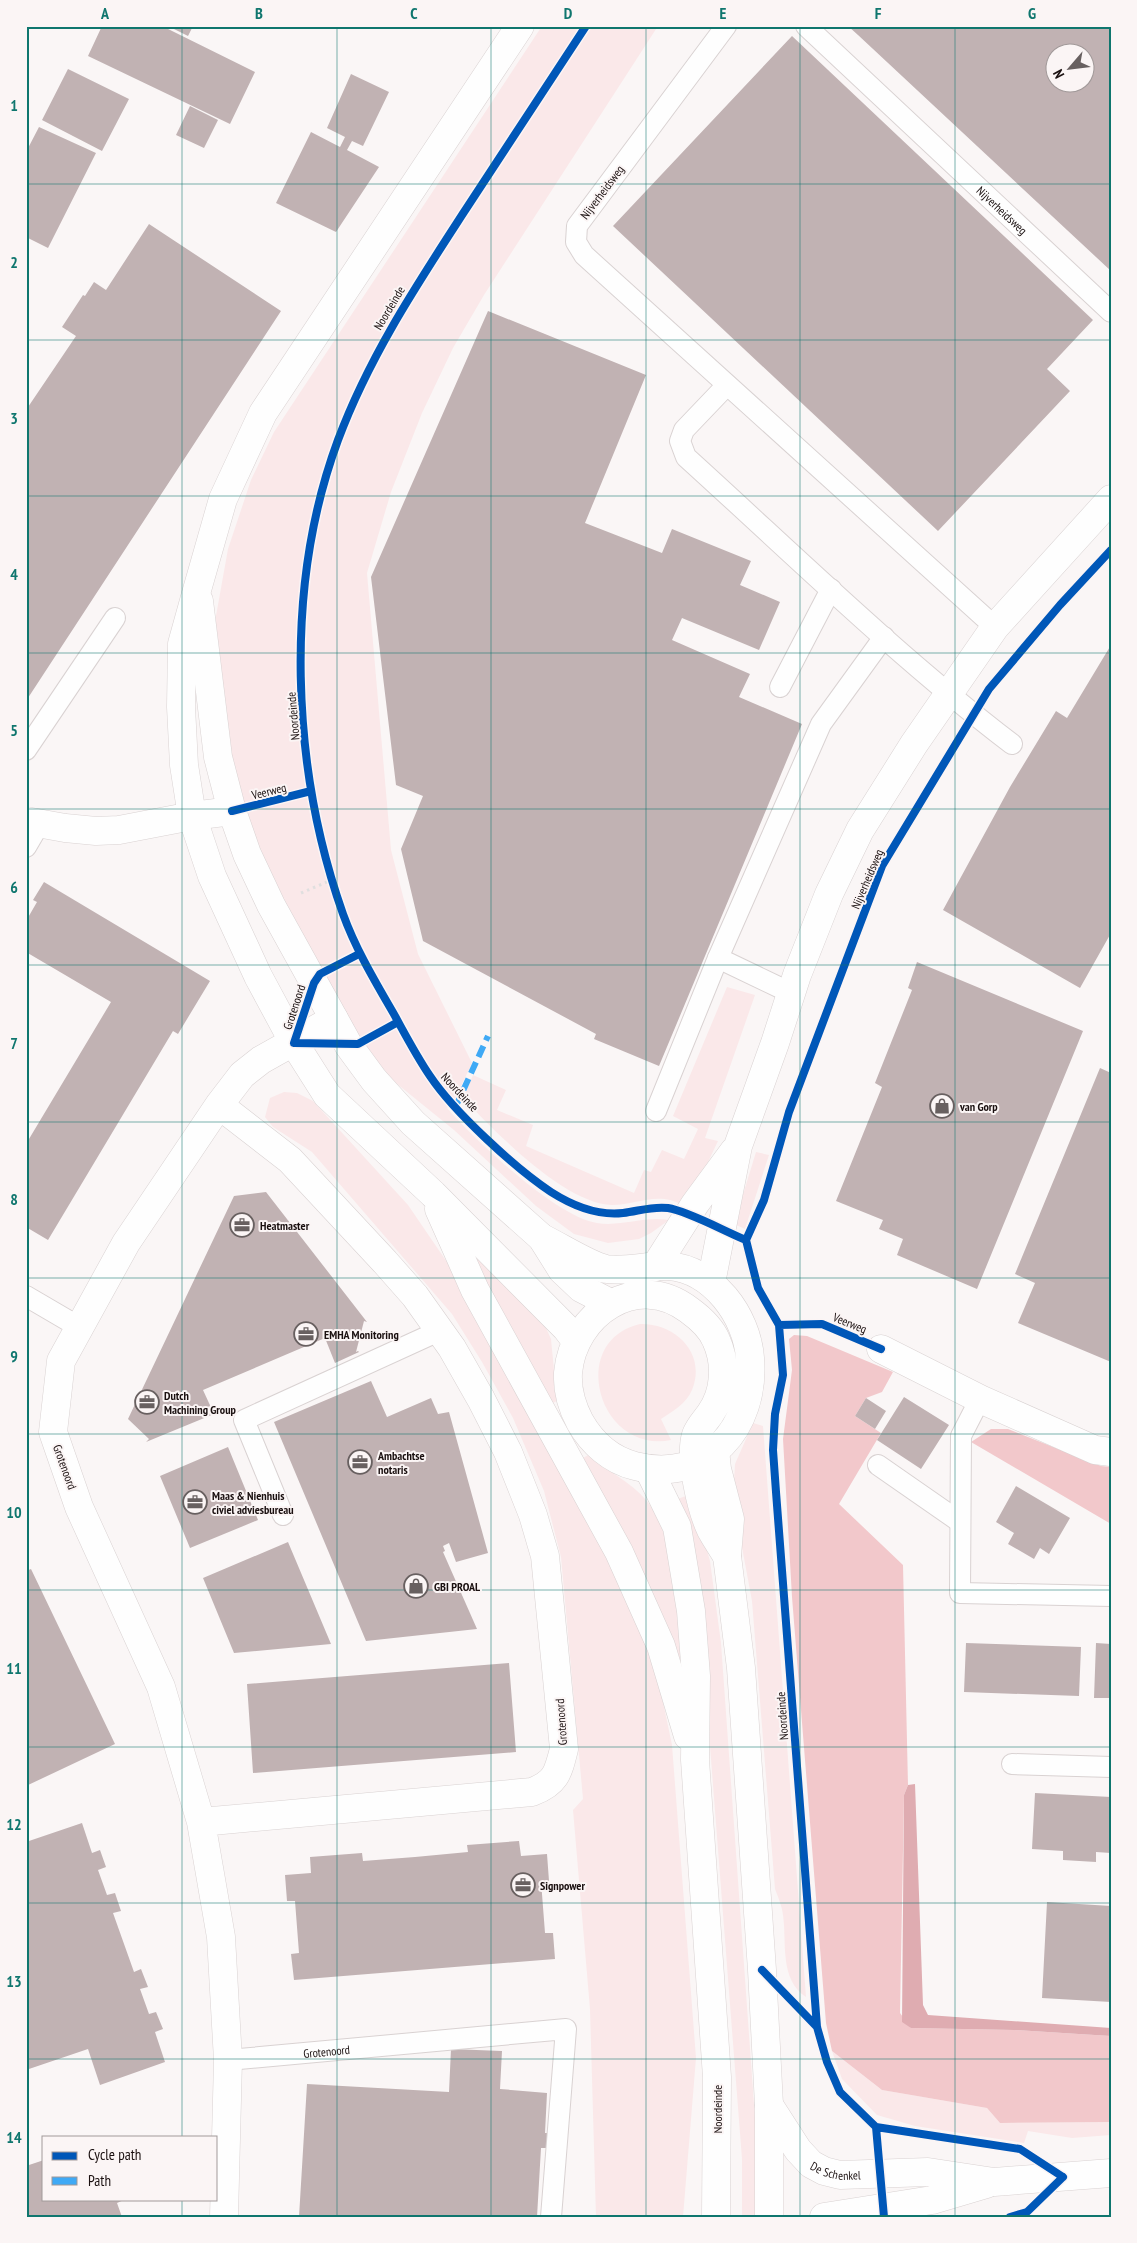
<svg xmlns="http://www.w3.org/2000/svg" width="1137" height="2243" font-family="'PT Sans Narrow',sans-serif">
  <rect width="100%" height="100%" fill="#faf6f6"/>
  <path fill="#fae8e9" d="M542,26H658L484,295L453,348L422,413L391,492L367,573L391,850L418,954L472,1063L453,1103L447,1108C475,1140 556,1217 597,1223C621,1227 644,1216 669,1220L651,1233L639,1239L608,1243L574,1234L536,1206L454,1130L370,1062L275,892L235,792L214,627L228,549L251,480L274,432Z
    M727,987L755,995L705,1138L718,1141L701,1177L682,1205C658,1191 637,1205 612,1205C565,1204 494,1131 463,1098L473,1075L506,1090L497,1110L533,1125L526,1146L634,1193L644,1170L651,1172L662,1150L684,1159L698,1129L673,1116Z
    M284,1092L297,1093L313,1101L408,1205L451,1268L629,1591L654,1659L672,1745L696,2058L683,2217H596L590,2009L573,1810L583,1799L561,1557L544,1491L513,1418L482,1362L452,1314L312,1152L273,1127L265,1117L270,1098Z
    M756,1152L769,1155L745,1229L734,1224Z
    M480,1254L542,1319L551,1339L557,1401L550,1404L470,1260Z
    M640,1324C675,1323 707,1353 692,1390C686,1404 673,1411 661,1419L671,1440C598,1454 567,1341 640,1324Z
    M753,1423L763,1426L806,1997C779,1979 787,1943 783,1915C782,1906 778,1897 775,1889L752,1601L733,1499L735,1464Z
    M588,1455C607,1471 630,1481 646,1500C676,1536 678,1609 685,1656L674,1659L580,1460Z
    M691,1494L710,1561L721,1643L761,2202L760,2217H742V2159L703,1656L675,1500Z
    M832,2051L882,2090L987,2108L1000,2123L1111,2122V2135L1072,2138L1028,2131L1024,2143L915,2126L877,2115L842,2079Z"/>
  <path fill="#f2c8cb" d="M794,1335L807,1336L893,1372L882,1392L866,1398L855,1416L881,1433L839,1504L903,1565L908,1785L904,1795L900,2013L911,2028L1014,2030L1111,2036V2122L1000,2123L987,2108L882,2090L832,2051L826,2023L792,1597L783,1439L792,1370L789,1339Z
    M991,1429H1008L1101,1466L1111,1467V1524L971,1442Z"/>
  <path fill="#dfacb1" d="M915,1784L923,2005L928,2015L1111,2028V2036L1014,2030L911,2028L902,2022L904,1795L908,1785Z"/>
  <path fill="#c1b2b3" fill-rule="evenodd" d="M102,26H162L255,72L230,124L88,56Z
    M168,26H193L188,36Z
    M848,26H1111V271L858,35ZM1054,52H1084V82H1054Z
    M792,36L1093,320L1047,369L1070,391L938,531L613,226Z
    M68,69L129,99L102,151L42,120Z
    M351,74L389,92L363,146L352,141L347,150L379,167L336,232L276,203L311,132L340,147L345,137L327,128Z
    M190,106L218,120L204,148L176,135Z
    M39,127L96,153L48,248L26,237V152Z
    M149,224L281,311L26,701V410L76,336L62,327L83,295L85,296L94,282L106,290Z
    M488,311L646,375L585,523L662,553L672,529L751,561L740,585L780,602L759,650L682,618L672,640L750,674L739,697L802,724L659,1066L594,1039L596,1034L423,941L401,849L423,796L396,785L371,577Z
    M1111,645V933L1080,988L943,910L1010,787L1056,711L1067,718Z
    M44,882L210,981L178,1034L173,1031L48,1240L26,1227V1144L111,1002L26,952V921L37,902L33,900Z
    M917,962L1083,1031L977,1289L897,1255L903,1239L879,1229L883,1220L836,1201L882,1087L875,1083L912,990L908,988Z
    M1100,1068L1111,1073V1362L1018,1323L1035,1283L1015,1274Z
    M266,1192L367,1322L364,1321L356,1352L358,1351L359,1352L335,1363L325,1338L203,1390L214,1414L146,1442L149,1439L128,1419L234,1196Z
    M371,1381L387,1417L431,1398L438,1414L449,1412L488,1553L456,1562L449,1543L443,1546L445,1551L443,1552L477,1629L366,1641L274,1422Z
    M904,1397L949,1425L921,1469L877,1440Z
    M866,1398L886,1411L875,1429L855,1416Z
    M228,1447L258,1520L190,1548L160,1476Z
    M1016,1486L1070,1518L1049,1554L1040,1548L1034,1559L1008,1544L1014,1533L996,1522Z
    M288,1542L331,1644L234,1653L203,1578Z
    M31,1569L115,1744L26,1786V1571Z
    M966,1643L1081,1647L1079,1696L964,1692Z
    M1096,1643L1111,1644V1698H1094Z
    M509,1663L516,1752L253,1773L247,1684Z
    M1035,1793L1111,1797V1853L1096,1852V1862L1063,1860V1851L1032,1849Z
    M82,1823L92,1853L100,1850L106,1867L98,1870L107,1895L115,1893L121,1911L113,1913L134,1972L141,1969L148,1987L140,1989L149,2014L156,2012L163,2029L155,2032L165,2062L100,2085L88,2049L26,2070V1882L29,1881L26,1873V1842Z
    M519,1841L521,1856L547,1854L549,1881H541L545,1933H553L555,1959L294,1980L291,1954L299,1953L295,1901H287L285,1875L311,1873L310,1857L362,1853L363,1861L415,1857L468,1852L467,1845Z
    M1047,1902L1111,1906V2002L1042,1998Z
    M451,2049L502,2051L500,2089L547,2093L545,2133H550L549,2148H541L537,2217H299L307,2084L449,2092Z
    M44,2160V2199H126L117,2203L122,2217H26V2166Z"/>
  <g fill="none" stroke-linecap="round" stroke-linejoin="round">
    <g stroke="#d9d2d2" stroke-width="22">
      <g id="service">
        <path d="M726,26L577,226L576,242L584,255L995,627"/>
        <path id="s1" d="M806,26L1111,312"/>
        <path d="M727,385L684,430L680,441L686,457C793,554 897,656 1012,744"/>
        <path d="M780,687L831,589"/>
        <path d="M26,750L115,618"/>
        <path d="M26,847L40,823"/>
        <path d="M718,958L791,993"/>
        <path d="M656,1111L718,958L821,724L884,637"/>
        <path d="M26,1296L79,1327"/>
        <path d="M980,1399L961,1436L960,1593L1111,1596"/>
        <path d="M878,1465L960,1522"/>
        <path d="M283,1515L244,1420L439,1331"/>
        <path d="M1012,1764L1111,1767"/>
        <path id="s2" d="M228,2060L566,2029L551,2217"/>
      </g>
    </g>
    <g stroke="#d9d2d2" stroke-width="29">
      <path id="minor" d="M26,821L65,828L96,831L119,830L192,816L232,811
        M881,1349L980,1399L1095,1450L1111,1452
        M201,1822L532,1792C556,1783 558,1773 564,1749L545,1556L533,1515L508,1452L481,1399L452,1348L415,1296L385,1262L290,1160L219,1105
        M224,2217L228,2060L221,1937L201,1822L161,1687L79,1507L53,1432L61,1361L126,1243L219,1105L242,1075L261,1060L334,1019"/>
    </g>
    <g stroke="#d9d2d2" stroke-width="29">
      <path id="tertiary" d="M655,1267L695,1204L734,1151
        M711,1283L738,1146L775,1043L797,975L829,894L860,830L914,744L995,627L1111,499"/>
    </g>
    <g stroke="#d9d2d2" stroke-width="29">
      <g id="secondary">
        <path d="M520,26L263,413L223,499L197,590L182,644L181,707L184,765L192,816L212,876L258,976L294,1043L327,1095L433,1194L566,1328L576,1341"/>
        <path d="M199,601L218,757L232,811L247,854L271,905L349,1046L374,1080L413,1123L542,1238L562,1270L581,1288L610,1303"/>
        <path d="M439,1209L475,1290L619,1552L661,1646L688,1736"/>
        <path d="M542,1238C559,1246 590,1266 606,1269C627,1272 648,1265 668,1266C713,1269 747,1316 750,1358C756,1427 707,1484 635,1466C611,1460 592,1443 580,1422C572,1407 567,1391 568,1373C573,1314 637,1270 689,1310C700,1318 711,1328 716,1340C727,1364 725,1393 710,1414C705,1421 699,1427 696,1435C689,1457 701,1509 711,1530C716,1539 722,1548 727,1556"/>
        <path d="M715,1450L717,1469L730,1519L727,1556L741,1668L762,1970L769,2105V2217"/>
        <path d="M649,1470L677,1527L691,1611L696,1676L695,1760L717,2077L716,2217"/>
        <path id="s3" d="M769,2105L798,2150L811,2164L824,2171L840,2175L928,2172L994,2182L1111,2173"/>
        <path d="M824,2217L932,2200L986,2184"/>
      </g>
    </g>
    <path stroke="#e0dfdf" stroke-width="3" stroke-dasharray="2.5 4" stroke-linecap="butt" d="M301,893L332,880"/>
    <use href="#service" stroke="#fefefe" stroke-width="20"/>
    <use href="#minor" stroke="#fefefe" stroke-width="28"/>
    <use href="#tertiary" stroke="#fefefe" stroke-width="28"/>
    <use href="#secondary" stroke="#fefefe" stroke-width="28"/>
    <path stroke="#3fa9f5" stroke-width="6" stroke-dasharray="12 6" stroke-linecap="butt" d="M456,1106L488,1036"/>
    <g stroke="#fbf5f5" stroke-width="11">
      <path id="cycleway" d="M586,26C545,88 505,150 464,212C416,286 369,357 338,440C284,586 291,767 343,914C356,950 376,983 395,1016C406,1036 417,1057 430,1076C454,1112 515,1168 551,1192C573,1206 597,1216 623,1213C639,1211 652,1206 668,1208C688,1211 726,1232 746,1240
        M232,811L311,791
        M359,954L320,974L314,983L294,1043L358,1044L398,1022
        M746,1240L758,1288L779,1325L783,1375L775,1414L773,1450L776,1492L817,2027L827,2062L840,2092L876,2127L1020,2149L1063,2177
        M746,1240L764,1200L789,1112L882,866L989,689L1060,605L1111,550
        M779,1325L822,1324L881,1349
        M762,1970L817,2027
        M876,2127L884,2217
        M1010,2217L1027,2212L1063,2177"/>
    </g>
    <use href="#cycleway" stroke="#0057b8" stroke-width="8"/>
  </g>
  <path fill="none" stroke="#0f766e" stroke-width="1" stroke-opacity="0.55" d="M182,26V2137M337,26V2217M491,26V2217M646,26V2217M800,26V2217M955,26V2217M26,184H1111M26,340H1111M26,496H1111M26,653H1111M26,809H1111M26,965H1111M26,1122H1111M26,1278H1111M26,1434H1111M26,1590H1111M26,1747H1111M26,1903H1111M26,2059H1111M182,2199V2217"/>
  <defs>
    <g id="shop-ring" transform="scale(1.25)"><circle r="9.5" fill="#fbf5f5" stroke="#686060" stroke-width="1.5"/><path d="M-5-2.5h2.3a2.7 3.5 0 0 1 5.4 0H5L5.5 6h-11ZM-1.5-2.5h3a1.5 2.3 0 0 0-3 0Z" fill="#686060"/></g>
    <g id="office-ring" transform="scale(1.25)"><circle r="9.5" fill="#fbf5f5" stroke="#686060" stroke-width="1.5"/><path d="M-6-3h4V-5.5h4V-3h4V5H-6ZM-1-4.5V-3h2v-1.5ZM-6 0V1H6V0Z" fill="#686060"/></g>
  </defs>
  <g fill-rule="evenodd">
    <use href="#shop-ring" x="942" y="1106"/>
    <use href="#office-ring" x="242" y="1225"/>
    <use href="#office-ring" x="306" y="1334"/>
    <use href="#office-ring" x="147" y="1402"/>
    <use href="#office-ring" x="360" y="1462"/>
    <use href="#office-ring" x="195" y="1502"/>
    <use href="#shop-ring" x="416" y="1586"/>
    <use href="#office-ring" x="523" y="1885"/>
  </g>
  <g text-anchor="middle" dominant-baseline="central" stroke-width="4" stroke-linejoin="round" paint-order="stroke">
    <g font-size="12" fill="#1a1010" stroke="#fbf5f5">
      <text transform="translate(602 192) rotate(-53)">Nijverheidsweg</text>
      <text stroke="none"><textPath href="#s1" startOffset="269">Nijverheidsweg</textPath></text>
      <text transform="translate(389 308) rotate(-59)">Noordeinde</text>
      <text transform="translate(293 716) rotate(-95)">Noordeinde</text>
      <text transform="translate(269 791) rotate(-14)">Veerweg</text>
      <text transform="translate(867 879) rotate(-67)">Nijverheidsweg</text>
      <text transform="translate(294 1007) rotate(-72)">Grotenoord</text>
      <text transform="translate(460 1092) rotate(47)">Noordeinde</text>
      <text transform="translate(850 1323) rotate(22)">Veerweg</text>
      <text transform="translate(65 1467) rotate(70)">Grotenoord</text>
      <text transform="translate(782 1716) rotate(-94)">Noordeinde</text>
      <text transform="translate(561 1722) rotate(-94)">Grotenoord</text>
      <text stroke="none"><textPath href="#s2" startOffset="99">Grotenoord</textPath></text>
      <text transform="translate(717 2109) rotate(-90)">Noordeinde</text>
      <text stroke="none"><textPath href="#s3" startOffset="99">De Schenkel</textPath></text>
    </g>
    <g font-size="12" font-weight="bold" fill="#1a1010" stroke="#fbf5f5" text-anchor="start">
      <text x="960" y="1106">van Gorp</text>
      <text x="260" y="1225">Heatmaster</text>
      <text x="324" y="1334">EMHA Monitoring</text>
      <text x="164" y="1395">Dutch<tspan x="164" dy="14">Machining Group</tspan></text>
      <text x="378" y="1455">Ambachtse<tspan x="378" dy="14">notaris</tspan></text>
      <text x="212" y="1495">Maas &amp; Nienhuis<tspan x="212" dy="14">civiel adviesbureau</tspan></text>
      <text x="434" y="1586">GBI PROAL</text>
      <text x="540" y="1885">Signpower</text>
    </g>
  </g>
  <rect width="1137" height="2243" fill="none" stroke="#fbf5f5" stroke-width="55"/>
  <rect x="42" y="2136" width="175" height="65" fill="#fbf5f5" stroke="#a19999"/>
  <rect x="52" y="2152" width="25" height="8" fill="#0057b8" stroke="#a19999"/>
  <text x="88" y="2160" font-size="15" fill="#1a1010">Cycle path</text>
  <rect x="52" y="2177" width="25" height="8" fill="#3fa9f5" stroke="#a19999"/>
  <text x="88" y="2186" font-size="15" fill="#1a1010">Path</text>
  <g transform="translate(1070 68) rotate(242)"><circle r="24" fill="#fbf5f5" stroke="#a19999"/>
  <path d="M0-4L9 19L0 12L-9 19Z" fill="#686060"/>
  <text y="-8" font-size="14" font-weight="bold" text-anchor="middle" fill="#1a1010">N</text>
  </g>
  <rect x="28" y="28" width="1082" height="2188" fill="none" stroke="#0f766e" stroke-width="2"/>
  <g font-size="16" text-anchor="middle" font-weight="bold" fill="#0f766e">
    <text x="105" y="19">A</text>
    <text x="259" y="19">B</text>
    <text x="414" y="19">C</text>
    <text x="568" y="19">D</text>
    <text x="723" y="19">E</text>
    <text x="878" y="19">F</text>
    <text x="1032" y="19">G</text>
    <text x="14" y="111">1</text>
    <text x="14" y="268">2</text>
    <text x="14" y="424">3</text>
    <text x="14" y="580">4</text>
    <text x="14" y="736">5</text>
    <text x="14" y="893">6</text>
    <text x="14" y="1049">7</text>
    <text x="14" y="1205">8</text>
    <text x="14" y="1362">9</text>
    <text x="14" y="1518">10</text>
    <text x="14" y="1674">11</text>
    <text x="14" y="1830">12</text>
    <text x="14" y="1987">13</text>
    <text x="14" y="2143">14</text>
  </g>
</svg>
